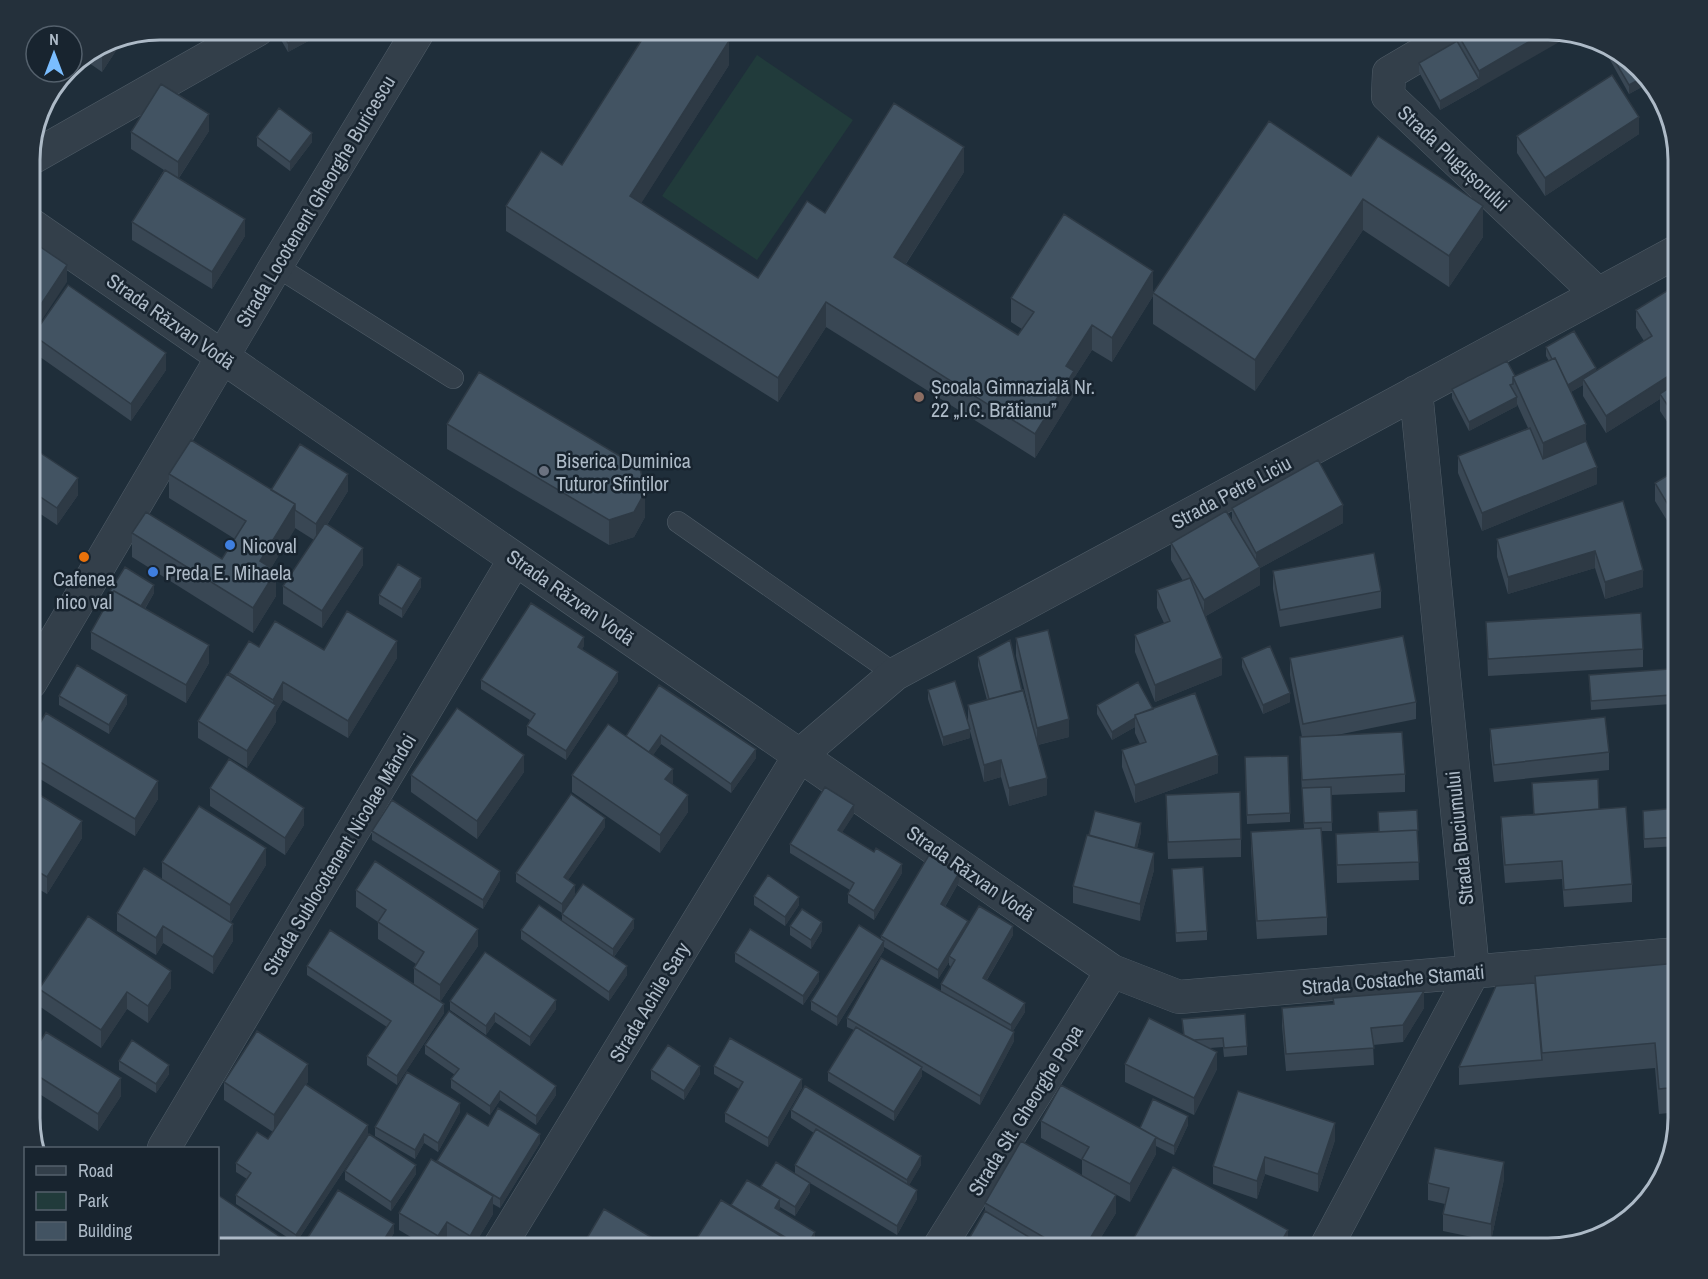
<svg xmlns="http://www.w3.org/2000/svg" width="1708" height="1279" font-family="'Archivo Narrow',sans-serif">
  <rect width="100%" height="100%" fill="#1f2e3a"/>
  <path fill="#213b3b" d="M757,55L853,120L757,260L662,196Z"/>
  <g fill="none" stroke-linecap="round" stroke-linejoin="round">
    <g stroke="#505d68" stroke-width="22">
      <path id="service" d="M276,266L453,378
        M678,522L895,674"/>
    </g>
    <g stroke="#505d68" stroke-width="34">
      <path id="minor" d="M1462,30L1389,73L1388,96L1598,294
        M30,159L257,30
        M30,224L1112,971L1179,997L1678,954
        M30,683L276,266L419,30
        M164,1148L515,559
        M498,1249L800,755L895,674L1678,251
        M938,1249L1112,971
        M1325,1249L1473,972L1416,392"/>
    </g>
    <use href="#service" stroke="#333f4a" stroke-width="21"/>
    <use href="#minor" stroke="#333f4a" stroke-width="33"/>
  </g>
  <path fill="#394754" d="M277,30H327V31L288,52L277,33Z
    M1235,30H1254L1248,39Z
    M1548,30L1479,88L1440,110L1419,72V63L1457,41V33Z
    M123,37V40L102,72L82,58L111,40Z
    M1604,49L1627,57L1649,83L1629,94Z
    M729,65L641,203L758,278L825,213L964,172L906,264L1018,335L1022,329L1011,322V298L1153,293L1351,176L1483,237L1449,287L1363,230L1255,391L1153,324V296L1112,362L1092,350L1074,378V395L1035,458L826,327L778,402L506,231V206L562,165Z
    M209,131L179,178L245,236L212,289L132,240V222L164,170L131,149V132Z
    M1639,134L1545,196L1517,153V136Z
    M257,137L312,142L290,171L257,146Z
    M1670,157L1678,160V179L1670,166Z
    M1678,284V438L1660,411V399L1606,433L1583,396V385L1571,392L1586,441L1597,484L1482,531L1458,473V456L1528,428L1517,404V406L1469,431L1452,398V389L1515,376L1549,361L1546,356V347L1596,371L1644,341L1636,328V310Z
    M33,335L166,370L131,421L33,352Z
    M447,424L645,517L634,537L609,545L447,449Z
    M30,446L78,495L57,525L30,507Z
    M1678,469L1676,535L1655,501V483Z
    M169,474L271,490L348,491L327,525L363,565L322,628L283,604V586L314,540L295,528L271,568L276,596L253,633L132,557V533L222,559L235,539L169,498Z
    M1623,501L1643,587L1605,599L1595,568L1508,594L1497,557V539Z
    M1232,508L1343,523L1260,568V585L1206,616L1222,675L1155,702L1135,652V635L1164,623L1157,608V590L1183,581L1171,560V543L1232,520Z
    M1273,571L1381,591V608L1280,627L1273,589Z
    M421,587L402,618L379,604V595Z
    M110,591L154,593L145,609L209,663L186,703L91,649V632L110,597Z
    M1486,622L1643,649V667L1488,676Z
    M1016,638L1069,737L1038,745L1047,795L1009,806L1001,777L984,782L970,731V738L943,746L928,699V690L968,722V705L987,700L978,666V657L1022,691L1032,721L1016,656Z
    M584,646L582,649L618,681L566,760L527,735V726L530,720L481,689V680Z
    M259,647L324,650L397,658L348,738L283,700L276,712V722L247,768L198,738V721L229,675V673Z
    M1242,658L1290,702L1263,714L1242,667Z
    M1290,658L1416,702V719L1332,736L1405,774V792L1331,795L1332,831H1321L1327,917V935L1257,939L1251,849V832L1304,829L1300,755V737H1302L1290,675Z
    M1678,662V714L1677,715L1674,680V663Z
    M1589,675L1671,695V704L1591,710Z
    M659,685L756,758L731,793L661,744L653,755L673,784L688,812L660,853L572,792V775L626,736Z
    M59,696L127,704L109,734L59,705Z
    M1097,705L1153,709L1218,773L1135,803L1122,767V750L1140,744L1135,733V727L1112,740L1097,714Z
    M1490,729L1609,752V770L1494,782L1490,747Z
    M30,740L158,799L135,836L30,773Z
    M1245,766L1290,813V822L1247,824Z
    M524,772L477,839L411,792V775Z
    M1532,783L1599,809L1632,884V902L1564,907L1562,879L1505,883L1501,835V817L1534,815Z
    M210,788L304,825L285,855L210,806Z
    M30,789L82,838L47,894L30,884Z
    M1678,808V846L1644,848L1643,811Z
    M1166,812L1241,839V857L1168,859Z
    M854,814L842,832L902,873L874,920L848,903V894L850,890L790,853V844Z
    M605,827L568,880L575,894L562,913L516,882V873Z
    M372,831L500,880L483,909L372,840Z
    M1141,832L1137,848L1154,870L1140,921L1073,903V886L1089,835Z
    M1336,834L1418,839L1419,880L1337,883Z
    M162,862L266,865L231,922L233,941L213,974L163,943L156,955L117,931V913L162,879Z
    M1172,869L1207,931V940L1176,942Z
    M959,882L945,907L968,925L1013,935L987,980L1025,1012L1013,1031L1014,1041L980,1105L922,1070V1076L894,1121L828,1081V1072L854,1030L847,1027V1018L941,991V984L951,967L949,965V962L938,979L884,947V950L837,1026L811,1010V1001L881,938V936Z
    M356,890L478,946L440,1002L444,1013L397,1085L367,1065V1056L387,1027L307,975V966L414,984V968L416,964L378,939V922L356,907Z
    M754,896L799,905L785,926L754,905Z
    M562,914L634,928L614,957L627,975L609,1001L521,939V930L562,921Z
    M790,926L822,931L811,949L790,935Z
    M735,953L819,981L803,1005L735,962Z
    M1678,963V1112L1659,1114L1655,1068L1459,1085V1067L1535,983V976Z
    M171,988L148,1023L127,1009L101,1048L39,1006V989Z
    M1333,998L1424,1008L1403,1042L1373,1045L1374,1065L1286,1071L1282,1026V1008L1333,1005Z
    M450,1001L556,1009L530,1046L495,1022L486,1035L450,1010Z
    M1182,1019L1247,1046V1055L1224,1057L1223,1047L1210,1048L1217,1069L1194,1115L1125,1082V1064L1183,1035Z
    M425,1045L556,1095L536,1125L500,1100L490,1115L451,1088V1079L455,1075L425,1054Z
    M30,1058L121,1096L98,1131L30,1088Z
    M119,1061L169,1074L156,1093L119,1070Z
    M714,1066L802,1088L768,1147L725,1122V1113L739,1089L714,1074Z
    M651,1070L700,1074L684,1100L651,1079Z
    M224,1082H308L306,1084L368,1134L296,1243L236,1204V1195L247,1179L236,1172V1163L268,1139L273,1132L224,1100Z
    M791,1110L921,1165L909,1185L917,1199L897,1235L795,1174V1165L814,1133L791,1118Z
    M460,1112L438,1152L424,1143L415,1159L375,1136V1127Z
    M1041,1121L1140,1128L1188,1125L1174,1155L1156,1146V1154L1130,1202L1082,1176V1160L1041,1138Z
    M488,1126L540,1143L500,1208L493,1204V1214L472,1249H463L447,1240L441,1249H431L399,1230V1213L437,1163V1161Z
    M1335,1140L1318,1192L1265,1174L1257,1199L1213,1184V1166Z
    M345,1171L416,1174L391,1211L345,1180Z
    M1504,1179L1491,1241L1443,1231V1214L1445,1204L1428,1200V1183Z
    M761,1186L810,1192L795,1216L780,1207L779,1210L815,1241L811,1249H690L731,1206L761,1188Z
    M985,1203L1116,1213L1094,1249H963L985,1212Z
    M394,1233L384,1249H303V1245Z
    M587,1238L671,1249H589L587,1247Z"/>
  <path fill="#2e3a45" d="M312,30L327,31L288,52V43Z
    M1248,30H1254L1248,39Z
    M1549,30L1568,37L1479,88V71Z
    M123,37V40L102,72V54L112,39Z
    M729,41V65L630,221V196Z
    M1644,77L1649,83L1629,94V85Z
    M1479,79V88L1440,110V101Z
    M209,114V131L178,179V162Z
    M1639,117V134L1545,196V178Z
    M312,133V142L290,171V162Z
    M964,147V172L894,282V257Z
    M1363,199V230L1255,391V360Z
    M1483,206V237L1449,287V256Z
    M245,219V236L212,289V272Z
    M67,265V282L30,338V321Z
    M1153,271V296L1112,362V338Z
    M826,302V327L778,402V378Z
    M1092,325V350L1074,378V395L1035,458V434L1066,366Z
    M166,353V370L131,421V404Z
    M1596,368V377L1583,379V385L1567,394V385Z
    M1678,370V388L1660,394V399L1606,433V416Z
    M1517,397V406L1469,431V422Z
    M1586,424V441L1543,461V443Z
    M1597,467V484L1482,531V513Z
    M348,474V491L316,542V524Z
    M78,478V495L57,525V508Z
    M645,492V517L634,537L609,545V520Z
    M295,504V529L260,586V561Z
    M1343,505V523L1260,568V585L1204,617V600L1256,569V553Z
    M1678,517V534L1676,535V518Z
    M363,548V565L322,628V611Z
    M1595,551V568L1508,594V577Z
    M1643,570V587L1605,599V582Z
    M276,571V596L253,633V608Z
    M421,578V587L402,618V609Z
    M154,585V593L139,618V609Z
    M584,637V646L578,656V647Z
    M397,641V658L348,738V721Z
    M209,645V663L186,703V685Z
    M1222,658V675L1155,702V685Z
    M618,672V681L566,760V751Z
    M283,682V700L276,712V722L247,768V751L273,710V700Z
    M1290,693V702L1263,714V705Z
    M127,695V704L109,734V725Z
    M1135,718V727L1112,740V732Z
    M1069,719V737L1037,745V728Z
    M970,729V738L943,746V737Z
    M661,735V744L648,762V754Z
    M756,749V758L731,793V784Z
    M524,755V772L477,839V821Z
    M1218,755V773L1135,803V785Z
    M1001,760V777L984,782V765Z
    M673,769V786L665,779Z
    M1047,778V795L1009,806V788Z
    M158,781V799L135,836V819Z
    M688,795V812L660,853V835Z
    M854,805V814L838,839V830Z
    M304,808V825L285,855V838Z
    M605,818V827L564,886V877Z
    M82,821V838L47,894V877Z
    M1141,823V832L1133,865V856Z
    M266,848V865L230,923V905Z
    M1154,853V870L1140,921V904Z
    M902,864V873L874,920V911Z
    M500,871V880L483,909V900Z
    M959,873V882L941,913V904Z
    M575,885V894L562,913V904Z
    M799,897V905L785,926V917Z
    M634,919V928L613,958V949Z
    M968,921V930L949,956V962L938,979V970Z
    M822,922V931L811,949V940Z
    M233,924V941L213,974V957Z
    M163,926V943L156,955V938Z
    M1013,926V935L983,986V978Z
    M478,929V946L440,1002V985Z
    M884,941V950L837,1026V1017Z
    M627,966V975L609,1001V992Z
    M171,971V988L148,1023V1006Z
    M819,972V981L803,1005V996Z
    M1424,991V1008L1403,1042V1025Z
    M127,992V1009L101,1048V1030Z
    M556,1000V1009L530,1046V1037Z
    M1025,1003V1012L1011,1034V1025Z
    M444,1004V1013L397,1085V1076Z
    M495,1013V1022L486,1035V1026Z
    M1014,1032V1041L980,1105V1096Z
    M1217,1052V1069L1194,1115V1098Z
    M308,1064V1082L274,1133V1115Z
    M169,1065V1074L156,1093V1084Z
    M700,1066V1074L684,1100V1091Z
    M922,1067V1076L894,1121V1112Z
    M121,1078V1096L98,1131V1114Z
    M802,1079V1088L768,1147V1138Z
    M556,1086V1095L536,1125V1116Z
    M500,1091V1100L490,1115V1106Z
    M460,1103V1112L438,1152V1143Z
    M1188,1116V1125L1174,1155V1146Z
    M1335,1123V1140L1318,1192V1174Z
    M368,1125V1134L296,1243V1235Z
    M424,1134V1143L415,1159V1150Z
    M540,1134V1143L500,1208V1199Z
    M1156,1137V1154L1130,1202V1184Z
    M921,1156V1165L907,1189V1180Z
    M1265,1157V1174L1257,1199V1181Z
    M1504,1162V1179L1491,1241V1224Z
    M416,1165V1174L391,1211V1202Z
    M810,1183V1192L795,1216V1207Z
    M917,1190V1199L897,1235V1226Z
    M1116,1195V1213L1094,1249H1084Z
    M493,1196V1214L472,1249H470V1236Z
    M780,1199V1208L775,1217V1208Z
    M447,1222V1240L441,1249H438V1236Z
    M394,1224V1233L384,1249H378Z
    M1288,1230V1249H1277Z
    M815,1232V1241L811,1249H805Z"/>
  <path fill="#425362" stroke="#2e3a45" stroke-width="1.5" d="M280,30H312L288,43Z
    M648,30H712L729,41L630,196L758,278L807,201L825,213L894,103L964,147L894,257L1018,335L1034,312L1011,298L1064,214L1153,271L1112,338L1092,325L1066,366L1074,371L1035,434L826,302L778,378L506,206L541,151L562,165Z
    M1462,30H1549L1479,71L1457,33Z
    M112,39L102,54L95,49L111,40Z
    M1457,41L1479,79L1440,101L1419,63Z
    M1609,51L1627,57L1644,77L1629,85Z
    M1612,75L1639,117L1545,178L1517,136Z
    M161,84L209,114L178,162L131,132Z
    M279,108L312,133L290,162L257,137Z
    M1269,121L1351,176L1378,136L1483,206L1449,256L1363,199L1255,360L1153,293Z
    M1677,154L1678,160V170L1670,157Z
    M165,170L245,219L212,272L132,222Z
    M36,244L67,265L30,321V253Z
    M1678,284V370L1606,416L1583,379L1652,336L1636,310Z
    M68,285L166,353L131,404L33,335Z
    M1574,331L1596,368L1568,385L1555,358L1552,359L1546,347Z
    M1555,358L1586,424L1543,443L1513,377Z
    M1507,361L1515,376L1513,377V384L1510,385L1517,397L1469,422L1452,389Z
    M479,372L640,468L645,492L634,512L609,520L447,424Z
    M1678,382V421L1660,394Z
    M1530,428L1543,459L1586,441L1597,467L1482,513L1458,456Z
    M191,440L295,504L260,561L276,571L253,608L132,533L146,512L222,559L246,521L169,474Z
    M300,444L348,474L316,524L295,510V504L271,490Z
    M30,446L78,478L57,508L30,490Z
    M1318,460L1343,505L1256,553L1232,508Z
    M1678,469V517L1676,518L1655,483Z
    M1623,501L1643,570L1605,582L1595,551L1508,577L1497,539Z
    M1226,511L1260,567L1204,600L1171,543Z
    M325,523L363,548L322,611L283,586Z
    M1374,553L1381,591L1280,610L1273,571Z
    M398,564L421,578L402,609L379,595Z
    M125,567L154,585L141,606L114,591L113,592L110,591Z
    M1190,578L1222,658L1155,685L1135,635L1170,621L1157,590Z
    M114,591L209,645L186,685L91,632Z
    M531,603L584,637L578,647L618,672L566,751L527,726L535,714L481,680Z
    M347,611L397,641L348,721L283,682L273,700L229,673L249,641L259,647L275,621L324,650Z
    M1641,613L1643,649L1488,659L1486,622Z
    M1048,630L1069,719L1037,728L1016,638Z
    M1403,636L1416,702L1303,724L1290,658Z
    M1010,640L1022,691L989,699L978,657Z
    M1270,646L1290,693L1263,705L1242,658Z
    M1678,662V697H1677L1674,663Z
    M77,665L127,695L109,725L59,696Z
    M1669,669L1671,695L1591,701L1589,675Z
    M227,674L276,705L247,751L198,721Z
    M955,681L970,729L943,737L928,690Z
    M1138,682L1153,709L1135,715V718L1112,732L1097,705Z
    M659,685L756,749L731,784L661,735L649,752L626,736Z
    M1023,690L1047,778L1009,788L1001,760L984,765L968,705Z
    M1195,693L1218,755L1135,785L1122,750L1146,742L1135,715Z
    M457,708L524,755L477,821L411,775Z
    M46,713L158,781L135,819L30,756V740Z
    M1605,717L1609,752L1494,765L1490,729Z
    M608,724L673,769L665,779L688,795L660,835L572,775Z
    M1402,732L1405,774L1302,780L1300,737Z
    M1288,756L1290,813L1247,815L1245,757Z
    M229,759L304,808L285,838L210,788Z
    M1598,779L1599,809L1534,815L1532,783Z
    M825,787L854,805L838,830L874,852L876,848L902,864L874,911L848,894L854,883L790,844Z
    M1331,787L1332,822L1304,823L1302,788Z
    M30,789L82,821L47,877L30,867V838L32,835L30,834Z
    M1240,792L1241,839L1168,842L1166,795Z
    M571,794L605,818L564,877L575,885L562,904L516,873Z
    M392,800L500,871L483,900L372,831Z
    M199,806L266,848L230,905L162,862Z
    M1626,807L1632,884L1564,890L1562,861L1505,865L1501,817Z
    M1678,808V837L1644,839L1643,811Z
    M1417,810L1418,830L1379,832L1378,812Z
    M1095,811L1141,823L1135,848L1089,835Z
    M1321,828L1327,917L1257,921L1251,832Z
    M1417,830L1419,862L1337,865L1336,834Z
    M1087,835L1154,853L1140,904L1073,886Z
    M929,855L959,873L941,904L968,921L938,970L881,936Z
    M375,861L478,929L440,985L414,968L424,952L378,922L386,910L356,890Z
    M1203,867L1207,931L1176,933L1172,869Z
    M144,868L233,924L213,957L163,926L156,938L117,913Z
    M768,875L799,897L785,917L754,896Z
    M583,884L634,919L613,949L562,914Z
    M539,905L627,966L609,992L521,930Z
    M979,906L1013,926L983,978L1025,1003L1011,1025L941,984L955,960L949,956Z
    M802,909L822,922L811,940L790,926Z
    M88,916L171,971L148,1006L127,992L101,1030L39,989Z
    M859,925L884,941L837,1017L811,1001Z
    M750,929L819,972L803,996L735,953Z
    M330,930L444,1004L397,1076L367,1056L391,1021L307,966Z
    M485,952L556,1000L530,1037L495,1013L486,1026L450,1001Z
    M881,958L1014,1032L980,1096L847,1018Z
    M1678,963V1087L1659,1089L1655,1043L1542,1053L1535,976Z
    M1535,983L1542,1060L1459,1067L1496,986Z
    M1424,991L1403,1025L1371,1028L1374,1048L1286,1054L1282,1008L1334,1004L1333,998Z
    M449,1011L556,1086L536,1116L500,1091L490,1106L451,1079L459,1069L425,1045Z
    M1245,1014L1247,1046L1224,1048L1223,1038L1194,1040L1184,1035L1182,1019Z
    M1149,1018L1217,1052L1194,1098L1125,1064Z
    M856,1027L922,1067L894,1112L828,1072Z
    M257,1031L308,1064L274,1115L224,1082Z
    M46,1032L121,1078L98,1114L30,1071V1058Z
    M730,1038L802,1079L768,1138L725,1113L743,1082L714,1066Z
    M132,1040L169,1065L156,1084L119,1061Z
    M668,1045L700,1066L684,1091L651,1070Z
    M407,1072L460,1103L438,1143L424,1134L415,1150L375,1127Z
    M305,1084L368,1125L296,1235L236,1195L251,1173L236,1163L257,1132L268,1139Z
    M1061,1085L1156,1137L1130,1184L1082,1159L1089,1147L1041,1121Z
    M805,1086L921,1156L907,1180L791,1110Z
    M1238,1091L1335,1123L1318,1174L1265,1157L1257,1181L1213,1166Z
    M1153,1099L1188,1116L1174,1146L1155,1137H1156L1140,1128Z
    M498,1108L540,1134L500,1199L437,1161L467,1113L488,1126Z
    M816,1129L917,1190L897,1226L795,1165Z
    M369,1134L416,1165L391,1202L345,1171Z
    M34,1141L45,1149H36Z
    M1021,1141L1116,1195L1084,1249H1064L985,1203Z
    M1435,1148L1504,1162L1491,1224L1443,1214L1449,1188L1428,1183Z
    M431,1159L493,1196L470,1236L447,1222L438,1236L399,1213Z
    M776,1162L810,1183L795,1207L761,1186Z
    M1173,1167L1288,1230L1277,1249H1128Z
    M747,1180L780,1199L775,1208L815,1232L805,1249L731,1205Z
    M338,1190L394,1224L378,1249H310L303,1245Z
    M218,1195L298,1249H220L218,1247Z
    M721,1200L794,1244L791,1249H690Z
    M604,1209L671,1249H604L587,1238Z
    M985,1211L1049,1249H963Z
    M1488,1243L1515,1249H1487Z
    M1359,1245L1368,1249H1357Z
    M542,1246L547,1249H540Z"/>
  <circle fill="#8d6e63" stroke="#18242f" stroke-width="2" cx="919" cy="397" r="6"/>
  <circle fill="#6b7280" stroke="#18242f" stroke-width="2" cx="544" cy="471" r="6"/>
  <g fill="#3f7fe0" stroke="#18242f" stroke-width="2">
    <circle cx="230" cy="545" r="6"/>
    <circle cx="153" cy="572" r="6"/>
  </g>
  <circle fill="#e8710a" stroke="#18242f" stroke-width="2" cx="84" cy="557" r="6"/>
  <g text-anchor="middle" dominant-baseline="central" stroke-width="5" stroke-linejoin="round" paint-order="stroke">
    <g font-size="20" fill="#adbac7" stroke="#18242f">
      <text transform="translate(1454 158) rotate(43)">Strada Plugușorului</text>
      <text transform="translate(315 201) rotate(-59)">Strada Locotenent Gheorghe Buricescu</text>
      <text transform="translate(171 321) rotate(35)">Strada Răzvan Vodă</text>
      <text transform="translate(1231 492) rotate(-28)">Strada Petre Liciu</text>
      <text transform="translate(571 597) rotate(35)">Strada Răzvan Vodă</text>
      <text transform="translate(1459 838) rotate(-96)">Strada Buciumului</text>
      <text transform="translate(339 854) rotate(-59)">Strada Sublocotenent Nicolae Măndoi</text>
      <text transform="translate(971 873) rotate(35)">Strada Răzvan Vodă</text>
      <text transform="translate(1393 979) rotate(-5)">Strada Costache Stamati</text>
      <text transform="translate(649 1002) rotate(-59)">Strada Achile Sary</text>
      <text transform="translate(1025 1110) rotate(-58)">Strada Slt. Gheorghe Popa</text>
    </g>
    <g font-size="20" fill="#adbac7" stroke="#18242f" text-anchor="start">
      <text x="931" y="386">Școala Gimnazială Nr.<tspan x="931" dy="23">22 „I.C. Brătianu”</tspan></text>
      <text x="556" y="460">Biserica Duminica<tspan x="556" dy="23">Tuturor Sfinților</tspan></text>
      <text x="242" y="545">Nicoval</text>
      <text x="165" y="572">Preda E. Mihaela</text>
      <text x="84" y="578" text-anchor="middle">Cafenea<tspan x="84" dy="23">nico val</tspan></text>
    </g>
  </g>
  <path d="M0 0H1708V1279H0ZM160 40H1548A120 120 0 0 1 1668 160V1118A120 120 0 0 1 1548 1238H160A120 120 0 0 1 40 1118V160A120 120 0 0 1 160 40Z" fill="#24303b" fill-rule="evenodd"/>
  <path fill="none" stroke="#adbac7" stroke-width="3" d="M160 40H1548A120 120 0 0 1 1668 160V1118A120 120 0 0 1 1548 1238H160A120 120 0 0 1 40 1118V160A120 120 0 0 1 160 40Z"/>
  <rect x="24" y="1147" width="195" height="108" fill="#18242f" stroke="#54606c" stroke-width="1.5"/>
  <rect x="36" y="1166" width="30" height="9" fill="#333f4a" stroke="#54606c" stroke-width="1.5"/>
  <text x="78" y="1177" font-size="18" fill="#adbac7">Road</text>
  <rect x="36" y="1192" width="30" height="18" fill="#213b3b" stroke="#54606c" stroke-width="1.5"/>
  <text x="78" y="1207" font-size="18" fill="#adbac7">Park</text>
  <rect x="36" y="1222" width="30" height="18" fill="#425362" stroke="#54606c" stroke-width="1.5"/>
  <text x="78" y="1237" font-size="18" fill="#adbac7">Building</text>
  <g transform="translate(54 54)"><circle r="28" fill="#18242f" stroke="#54606c" stroke-width="1.5"/>
  <path d="M0-4.5L10 22L0 15L-10 22Z" fill="#7abdff"/>
  <text y="-9" font-size="16" font-weight="bold" text-anchor="middle" fill="#adbac7">N</text>
  </g>
</svg>
